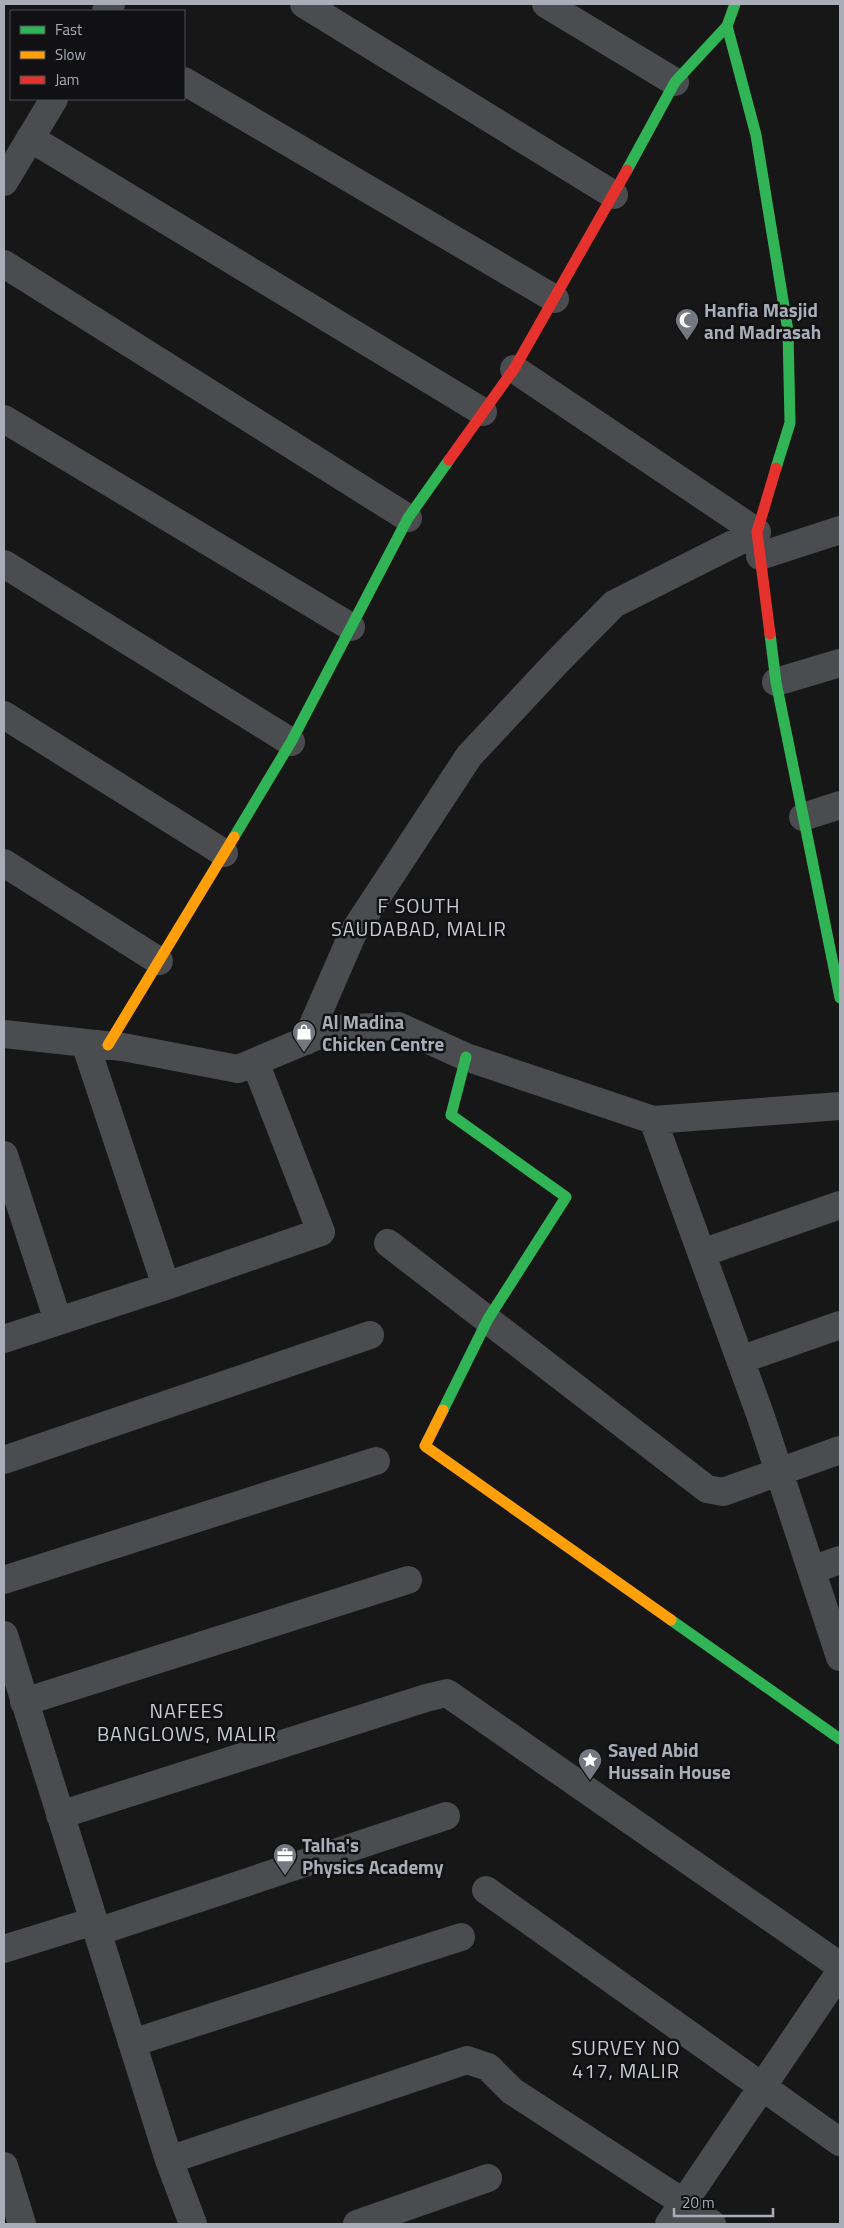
<svg xmlns="http://www.w3.org/2000/svg" width="844" height="2228" font-family="'Titillium Web',sans-serif">
  <rect width="100%" height="100%" fill="#171717"/>
  <g fill="none" stroke-linecap="round" stroke-linejoin="round">
    <path stroke="#4b4c50" stroke-width="28" d="M304,4L614,195
      M546,4L675,82
      M106,11L111,4
      M184,81L555,299
      M30,138L483,412
      M4,182L54,99
      M4,264L408,518
      M4,419L351,627
      M760,556L840,530
      M4,564L291,742
      M776,682L840,663
      M4,715L224,853
      M803,817L840,805
      M4,863L159,961
      M4,1034L123,1047L238,1069L333,1029L398,1026L466,1057L653,1120L840,1106
      M306,1041L353,933L469,756L556,663L614,604L757,532L514,369
      M85,1043L166,1286
      M653,1120L761,1417L840,1657
      M4,1155L58,1321
      M388,1243L707,1489L723,1492L840,1450
      M702,1253L840,1205
      M4,1339L166,1286L321,1232L255,1062
      M740,1360L840,1325
      M4,1460L370,1335
      M812,1570L840,1560
      M4,1580L376,1461
      M4,1635L169,2160L193,2224
      M24,1702L408,1580
      M60,1815L426,1698L447,1693L840,1966
      M486,1890L840,2142
      M97,1932L446,1816
      M4,1949L94,1921
      M132,2043L461,1937
      M169,2160L467,2060L488,2067L512,2091L684,2203L712,2224
      M4,2166L22,2224
      M357,2224L488,2178
      M669,2224L840,1972"/>
    <path stroke="#30b455" stroke-width="11" d="M735,4L727,26L756,135L788,331L790,423L776,468
      M627,170L675,82L727,26
      M770,634L776,682L840,998
      M234,837L291,742L408,518L449,460
      M443,1410L488,1319L566,1197L451,1115L466,1057
      M671,1620L840,1739"/>
    <path stroke="#ff9f0a" stroke-width="11" d="M108,1045L234,837
      M443,1410L425,1446L671,1620"/>
    <path stroke="#e5322d" stroke-width="11" d="M449,460L514,369L627,170
      M770,634L757,532L776,468"/>
  </g>
  <defs>
    <g id="mosque-pin" transform="scale(1.25)"><path d="M0 17L-7.5 6A9.5 9.5 0 1 1 7.5 6Z" fill="#757880" stroke="#111113"/><path d="M3.5-4.9A6 6 0 1 0 3.5 4.9A5 5 0 1 1 3.5-4.9Z" fill="#fff"/></g>
    <g id="shop-pin" transform="scale(1.25)"><path d="M0 17L-7.5 6A9.5 9.5 0 1 1 7.5 6Z" fill="#757880" stroke="#111113"/><path d="M-5-2.5h2.3a2.7 3.5 0 0 1 5.4 0H5L5.5 6h-11ZM-1.5-2.5h3a1.5 2.3 0 0 0-3 0Z" fill="#fff"/></g>
    <g id="sight-pin" transform="scale(1.25)"><path d="M0 17L-7.5 6A9.5 9.5 0 1 1 7.5 6Z" fill="#757880" stroke="#111113"/><path d="M0-6L1.8-2.2L6-1.7L2.9 1.2L3.7 5.4L0 3.3L-3.7 5.4L-2.9 1.2L-6-1.7L-1.8-2.2Z" fill="#fff"/></g>
    <g id="office-pin" transform="scale(1.25)"><path d="M0 17L-7.5 6A9.5 9.5 0 1 1 7.5 6Z" fill="#757880" stroke="#111113"/><path d="M-6-3h4V-5.5h4V-3h4V5H-6ZM-1-4.5V-3h2v-1.5ZM-6 0V1H6V0Z" fill="#fff"/></g>
  </defs>
  <g fill-rule="evenodd">
    <use href="#mosque-pin" x="687" y="320"/>
    <use href="#shop-pin" x="304" y="1032"/>
    <use href="#sight-pin" x="590" y="1760"/>
    <use href="#office-pin" x="285" y="1855"/>
  </g>
  <g text-anchor="middle" dominant-baseline="central" stroke-width="5" stroke-linejoin="round" paint-order="stroke">
    <g font-size="19" font-weight="bold" fill="#a8adb8" stroke="#111113" text-anchor="start">
      <text x="704" y="309">Hanfia Masjid<tspan x="704" dy="22">and Madrasah</tspan></text>
      <text x="322" y="1021">Al Madina<tspan x="322" dy="22">Chicken Centre</tspan></text>
      <text x="608" y="1749">Sayed Abid<tspan x="608" dy="22">Hussain House</tspan></text>
      <text x="302" y="1844">Talha's<tspan x="302" dy="22">Physics Academy</tspan></text>
    </g>
    <g font-size="20" letter-spacing="1" fill="#c9ccd4" stroke="#111113">
      <text x="419" y="905">F SOUTH<tspan x="419" dy="23">SAUDABAD, MALIR</tspan></text>
      <text x="187" y="1710">NAFEES<tspan x="187" dy="23">BANGLOWS, MALIR</tspan></text>
      <text x="626" y="2047">SURVEY NO<tspan x="626" dy="23">417, MALIR</tspan></text>
    </g>
  </g>
  <rect width="844" height="2228" fill="none" stroke="#a8adb8" stroke-width="10"/>
  <rect x="10" y="10" width="175" height="90" fill="#111113" stroke="#4d4f55"/>
  <rect x="20" y="26" width="25" height="8" fill="#30b455" stroke="#4d4f55"/>
  <text x="55" y="35" font-size="15" fill="#a8adb8">Fast</text>
  <rect x="20" y="51" width="25" height="8" fill="#ff9f0a" stroke="#4d4f55"/>
  <text x="55" y="60" font-size="15" fill="#a8adb8">Slow</text>
  <rect x="20" y="76" width="25" height="8" fill="#e5322d" stroke="#4d4f55"/>
  <text x="55" y="85" font-size="15" fill="#a8adb8">Jam</text>
  <path d="M674 2208v8h99v-8" fill="none" stroke="#a8adb8" stroke-width="2.5"/>
  <text x="682" y="2208" font-size="15" fill="#a8adb8" stroke="#111113" stroke-width="4" paint-order="stroke">20 m</text>
</svg>
